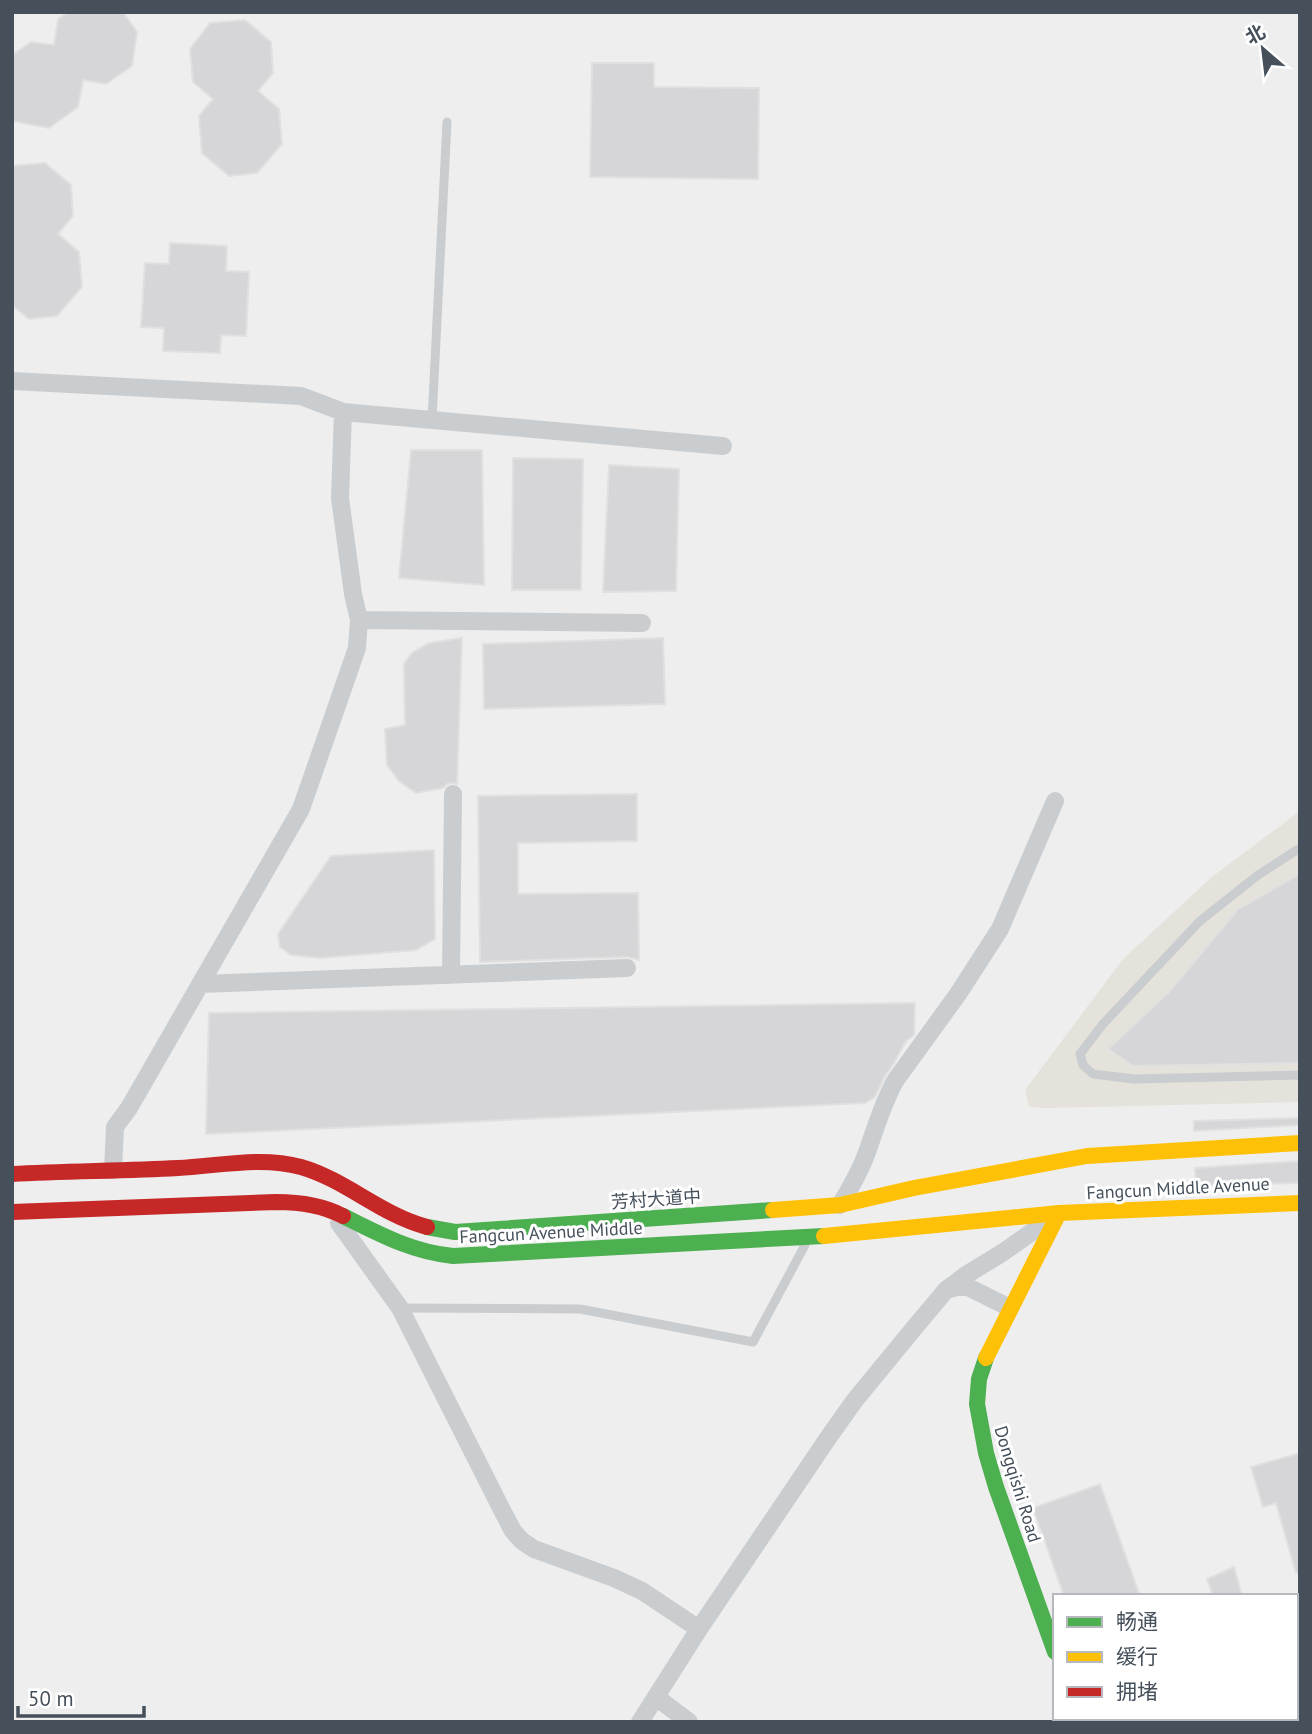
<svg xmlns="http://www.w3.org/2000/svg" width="1312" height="1734" font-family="'PT Sans','Noto Sans SC',sans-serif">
  <rect width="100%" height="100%" fill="#efeeee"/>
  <path fill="#e4e2db" d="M1300,811V1102L1047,1108L1029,1107L1025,1090L1123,959L1213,876Z"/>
  <path fill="#d6d6d8" stroke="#e0e0e1" stroke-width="2" d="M68,12H123L137,32L132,66L106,84L83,80L78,107L49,128L12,121V55L31,42L54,45L58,19Z
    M245,20L271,42L273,73L258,91L279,109L282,144L257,173L229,176L202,153L199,116L213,99L193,82L190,49L210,23Z
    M592,63H654V87L759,88L758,179L590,177Z
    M45,163L71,185L73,216L58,234L79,252L82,287L57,316L29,319L12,305V166Z
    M170,243L227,246L226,271L249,272L246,336L221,335L220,353L163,351L164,328L141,327L145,263L169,264Z
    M411,450H482L484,585L399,578Z
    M513,458L583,459L581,590H512Z
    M609,465L679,469L676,591L603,592Z
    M462,638L457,784L452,783L447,784L443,788L416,793L399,781L387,765L385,729L405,725L404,664L412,653L429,643Z
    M663,638L665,704L484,709L483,644Z
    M637,794V841L518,843V894L638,893L639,960L627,957L480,962L478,796Z
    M434,850L435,939L416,950L321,958L291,955L280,947L278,934L331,856Z
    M1300,874V1063L1133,1066L1108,1049L1170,991L1238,909Z
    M915,1003L914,1035L906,1041L894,1063L885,1076L875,1097L865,1103L206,1134L209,1013Z
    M1300,1118V1125L1194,1131V1121Z
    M1300,1161V1183L1196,1186L1195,1168Z
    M1300,1453V1572L1296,1573L1276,1503L1263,1507L1251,1467Z
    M1100,1484L1140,1596H1064L1033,1508Z
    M1234,1567L1242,1596H1213L1207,1579Z"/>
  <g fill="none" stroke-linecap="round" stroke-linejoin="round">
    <path stroke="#cacdcf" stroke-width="9" d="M432,420L447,122
      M1300,848L1258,875L1200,921L1103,1024L1080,1054L1083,1065L1093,1074L1134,1079L1300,1075
      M401,1308L580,1309L753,1342L805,1245"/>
    <path stroke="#cacdcf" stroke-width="18" d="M12,381L301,396L343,412L723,446
      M359,620L642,623
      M451,975L453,794
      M200,984L627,968
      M113,1170L115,1127L129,1108L301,809L357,648L359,620L353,594L340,498L343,412
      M840,1205C850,1189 859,1173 866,1155C875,1130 882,1105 895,1081L958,994L1000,929L1055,801
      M339,1223L400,1308L503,1512L513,1531L522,1541L534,1549L614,1578L642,1591L699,1629
      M946,1290L957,1287H968L1010,1308
      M656,1697L689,1722
      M640,1722L699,1629L828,1438L855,1400L915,1327L946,1290L966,1275L1002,1253L1052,1218"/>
    <path stroke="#4caf50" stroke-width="16" d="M343,1216C379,1234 412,1252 453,1256L824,1236
      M427,1227L455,1232L773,1210
      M986,1358L979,1379L977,1404L986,1453L996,1487L1055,1652
      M1079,1718L1080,1722"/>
    <path stroke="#ffc107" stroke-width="16" d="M773,1210L840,1205L914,1188L1087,1156L1300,1143
      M824,1236L1059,1213L1300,1203
      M986,1358L1059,1213"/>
    <path stroke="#c62828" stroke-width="16" d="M12,1174C67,1171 123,1171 178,1168C219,1166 261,1156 301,1167C346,1180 381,1215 427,1227
      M12,1212L276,1202C300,1202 322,1205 343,1216"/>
  </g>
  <g text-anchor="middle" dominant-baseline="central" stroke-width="6" stroke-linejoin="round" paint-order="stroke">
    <g font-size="18" fill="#45505b" stroke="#fff">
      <text transform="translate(1178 1188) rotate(-3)">Fangcun Middle Avenue</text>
      <text transform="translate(656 1199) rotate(-4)">芳村大道中</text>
      <text transform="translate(551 1232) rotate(-3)">Fangcun Avenue Middle</text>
      <text transform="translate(1018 1484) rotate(73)">Dongqishi Road</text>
    </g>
  </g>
  <rect width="1312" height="1734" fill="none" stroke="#45505b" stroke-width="28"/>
  <rect x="1053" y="1594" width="245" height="126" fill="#ffffff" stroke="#b5b9bd" stroke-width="2"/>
  <rect x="1067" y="1617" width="35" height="10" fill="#4caf50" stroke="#b5b9bd" stroke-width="2"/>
  <text x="1116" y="1629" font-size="21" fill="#45505b">畅通</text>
  <rect x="1067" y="1652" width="35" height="10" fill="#ffc107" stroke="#b5b9bd" stroke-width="2"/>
  <text x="1116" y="1664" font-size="21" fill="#45505b">缓行</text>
  <rect x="1067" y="1687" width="35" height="10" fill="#c62828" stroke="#b5b9bd" stroke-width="2"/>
  <text x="1116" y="1699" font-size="21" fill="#45505b">拥堵</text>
  <g transform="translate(1263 49) rotate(332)" stroke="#ffffff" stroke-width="5" paint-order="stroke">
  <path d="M0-5L12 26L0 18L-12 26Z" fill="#45505b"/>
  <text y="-10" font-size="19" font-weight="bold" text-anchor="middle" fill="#45505b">北</text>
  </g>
  <path d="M18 1706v10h126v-10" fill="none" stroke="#45505b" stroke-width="3.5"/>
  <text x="28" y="1706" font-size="21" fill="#45505b" stroke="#ffffff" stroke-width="5" paint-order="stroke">50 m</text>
</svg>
